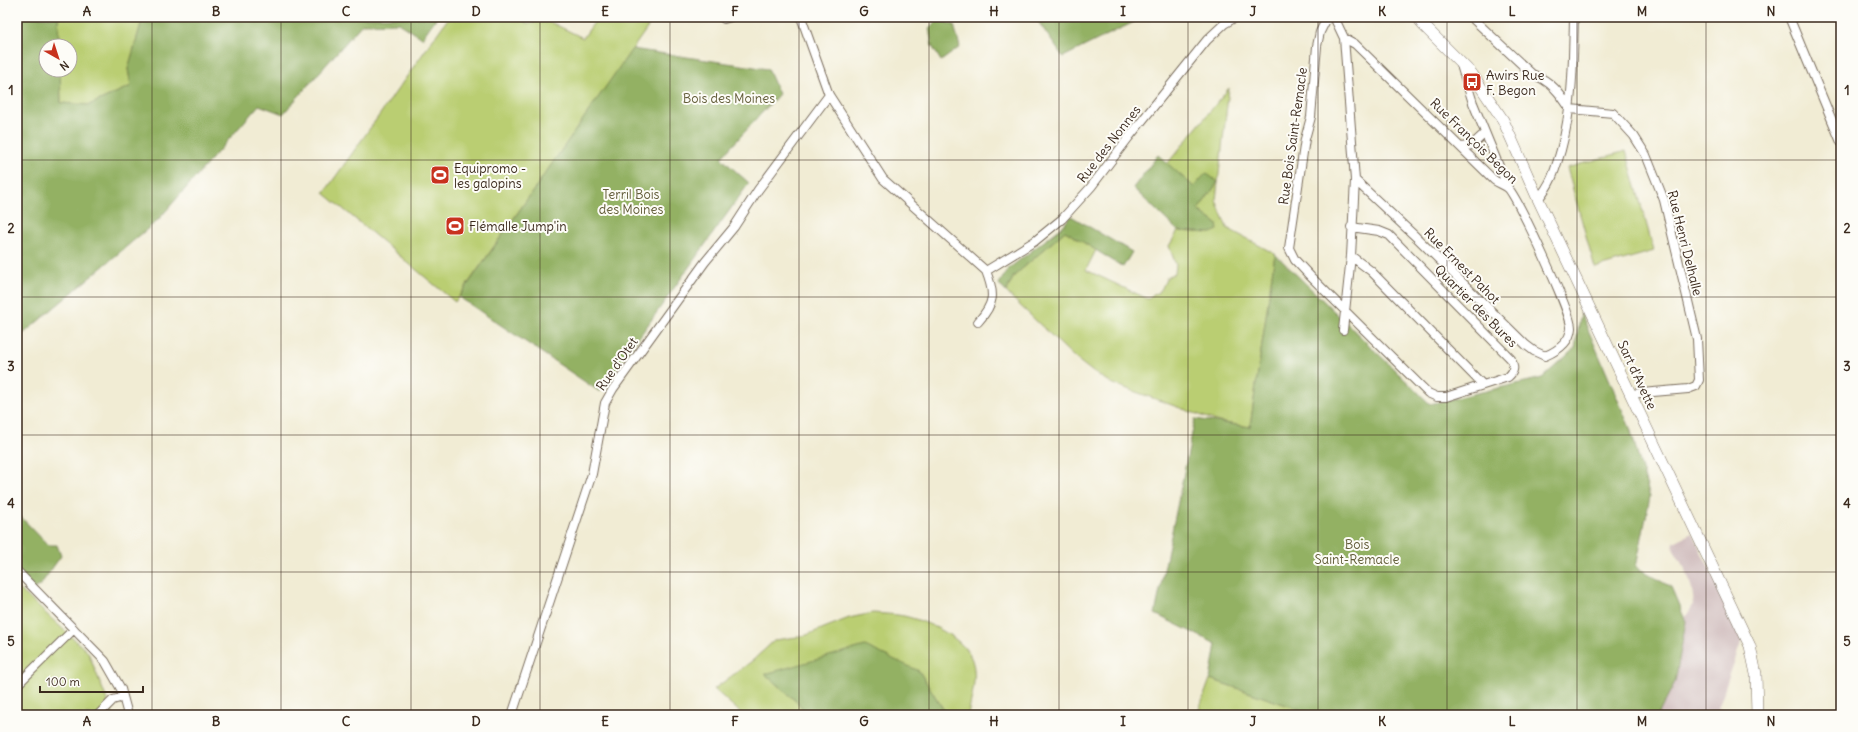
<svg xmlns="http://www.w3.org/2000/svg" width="1858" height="732" font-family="Delius,sans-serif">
  <rect width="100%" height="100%" fill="#fdfcf7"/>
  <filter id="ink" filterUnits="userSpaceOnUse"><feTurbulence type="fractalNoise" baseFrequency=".025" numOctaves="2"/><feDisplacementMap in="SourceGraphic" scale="8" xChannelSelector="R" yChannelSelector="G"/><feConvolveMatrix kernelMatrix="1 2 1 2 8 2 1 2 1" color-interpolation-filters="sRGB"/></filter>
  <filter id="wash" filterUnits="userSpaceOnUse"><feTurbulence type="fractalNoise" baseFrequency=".012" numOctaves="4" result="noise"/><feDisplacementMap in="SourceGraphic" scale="16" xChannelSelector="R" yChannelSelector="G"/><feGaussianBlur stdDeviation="0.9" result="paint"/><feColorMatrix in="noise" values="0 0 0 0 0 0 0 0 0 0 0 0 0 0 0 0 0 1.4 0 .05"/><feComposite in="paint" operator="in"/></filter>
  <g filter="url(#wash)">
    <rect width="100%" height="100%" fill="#f1ecd4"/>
    <path fill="#d2bfc0" d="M1692,533L1743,637L1718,708L1723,710L1721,715H1658L1675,682L1686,622L1685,618L1694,604L1692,589L1686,570L1673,549L1674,542Z"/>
    <path fill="#bace72" stroke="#7a7c48" d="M58,17H143L128,69L131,86L89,105L61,103L60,70H70V46H59Z
      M449,17H518L528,24L544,19L583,38L598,17H655L455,302L324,193Z
      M1229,88L1216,200L1227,228L1275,254L1250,427L1219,422L1111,383L1093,372L1075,358L1006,292L1014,276L1065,231L1096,250L1086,270L1148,299L1161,290L1167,277L1175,273L1176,265L1169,246L1178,231L1211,233L1217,224L1198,210L1218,182L1194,187L1167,164Z
      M1626,151L1654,251L1595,268L1567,168Z
      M17,587L88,652L113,715H17Z
      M873,613C883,614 894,614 904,616C926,621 964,637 972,660C978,676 971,699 968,715H947L919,671L765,674L798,703L808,715H743L714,689L752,661L775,640L804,636L849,618Z
      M1210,679L1316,715H1197Z"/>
    <path fill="#93b164" stroke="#676e41" d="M17,17H58L59,46H46V70H60L61,103L89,105L131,86L128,69L143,17H437L422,38L399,23L362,24L283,114L259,105L158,220L17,339Z
      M1035,17H1144L1063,57Z
      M938,20L954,25L960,47L941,61L932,46L929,28Z
      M632,49L768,69L779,94L721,158L749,183L600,392L459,297Z
      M1158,155L1194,187L1206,173L1218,182L1198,210L1217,224L1218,230L1211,233L1178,231L1133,188Z
      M1071,216L1132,252L1123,267L1065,231L1014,276L1006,292L999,284L1008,269L1061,228Z
      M1275,254L1430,404L1542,378L1575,348L1581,313L1630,428L1650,497L1636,567L1671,587L1686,622L1675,682L1658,715H1316L1210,679L1216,644L1155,614L1195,419L1250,427Z
      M17,513L48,545H57L61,556L41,584L31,592L17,577Z
      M865,646L919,671L947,715H808L798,703L765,674Z"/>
  </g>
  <g filter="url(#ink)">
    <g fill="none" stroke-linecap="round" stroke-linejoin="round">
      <g stroke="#7b6e5e" stroke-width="10">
        <path id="street" d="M801,17L829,95L883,179L986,271C995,294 995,303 978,322
          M1329,17L1325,22L1320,32L1317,46L1311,117L1305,139L1289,248L1295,260L1311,277L1428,393L1437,397H1446L1508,377C1515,371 1514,367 1511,359L1389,235L1379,231L1351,227
          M1334,17L1344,38L1355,180L1351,256L1343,330
          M1471,17L1532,74C1551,81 1560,93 1570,109L1613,113L1634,136L1646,155L1664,200L1697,339L1699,380L1696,386L1688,389L1630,394
          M1789,17L1841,142
          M724,19L731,17
          M1344,38L1355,44L1494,180C1498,183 1504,185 1508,188C1518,198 1572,314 1571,328C1570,343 1557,351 1545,356L1534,351L1526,345L1416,237L1355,180
          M1460,62L1473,103L1508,188
          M1462,147L1472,145L1485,133
          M1538,199C1552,183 1555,170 1561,150C1573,106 1573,63 1574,17
          M1351,256L1371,271L1483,385
          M986,271L1035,241L1062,219L1091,187L1129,137L1207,40L1224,24L1236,17
          M17,571L105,661L121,689L128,715
          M17,685L74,629
          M98,715L113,700L123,697
          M512,715L592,474L605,403L613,389L705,262L734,227L758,190L829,95"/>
      </g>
      <g stroke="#7b6e5e" stroke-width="12">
        <path id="secondary" d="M1418,17L1423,25L1472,74L1503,120L1538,199L1750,646L1756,674L1757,715"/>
      </g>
      <use href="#street" stroke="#fff" stroke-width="8"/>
      <use href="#secondary" stroke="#fff" stroke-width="11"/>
    </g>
  </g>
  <path fill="none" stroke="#3b2a1e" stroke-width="1" stroke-opacity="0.55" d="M152,17V715M281,17V715M411,17V715M540,17V715M670,17V715M799,17V715M929,17V715M1059,17V715M1188,17V715M1318,17V715M1447,17V715M1577,17V715M1706,17V715M17,160H1841M17,297H1841M17,435H1841M17,572H1841"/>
  <defs>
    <g id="bus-square" transform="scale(1)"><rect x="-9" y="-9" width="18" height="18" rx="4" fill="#c8321e" stroke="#fdfcf7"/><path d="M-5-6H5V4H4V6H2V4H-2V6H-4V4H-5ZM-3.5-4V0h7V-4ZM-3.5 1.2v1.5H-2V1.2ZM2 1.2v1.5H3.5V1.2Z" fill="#fff"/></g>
    <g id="stadium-square" transform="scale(1)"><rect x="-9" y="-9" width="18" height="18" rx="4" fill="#c8321e" stroke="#fdfcf7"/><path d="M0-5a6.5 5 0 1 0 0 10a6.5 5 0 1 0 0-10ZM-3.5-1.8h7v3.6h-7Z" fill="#fff"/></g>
  </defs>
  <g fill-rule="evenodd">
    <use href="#bus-square" x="1472" y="82"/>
    <use href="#stadium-square" x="440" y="175"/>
    <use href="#stadium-square" x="455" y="226"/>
  </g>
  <g text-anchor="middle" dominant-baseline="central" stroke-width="4" stroke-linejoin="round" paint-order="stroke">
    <g font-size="13" fill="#3b2a1e" stroke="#fdfcf7" text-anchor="start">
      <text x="1486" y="75">Awirs Rue<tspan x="1486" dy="15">F. Begon</tspan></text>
      <text x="454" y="168">Equipromo -<tspan x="454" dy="15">les galopins</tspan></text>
      <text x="469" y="226">Flémalle Jump'in</text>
    </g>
    <g font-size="13" fill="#615b37" stroke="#fdfcf7">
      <text x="729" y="98">Bois des Moines</text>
      <text x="631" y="194">Terril Bois<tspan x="631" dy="15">des Moines</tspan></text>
      <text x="1357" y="544">Bois<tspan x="1357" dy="15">Saint-Remacle</tspan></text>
    </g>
    <g font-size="13" fill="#3b2a1e" stroke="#fdfcf7">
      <text transform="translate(1293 136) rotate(-82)">Rue Bois Saint-Remacle</text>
      <text transform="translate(1474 141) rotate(44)">Rue François Begon</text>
      <text transform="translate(1109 144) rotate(-52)">Rue des Nonnes</text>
      <text transform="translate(1685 243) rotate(76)">Rue Henri Delhalle</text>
      <text transform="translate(1462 266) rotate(45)">Rue Ernest Pahot</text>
      <text transform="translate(1476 306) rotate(45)">Quartier des Bures</text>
      <text transform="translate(617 364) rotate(-55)">Rue d'Otet</text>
      <text transform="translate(1637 375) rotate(65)">Sart d'Avette</text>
    </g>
  </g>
  <rect width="1858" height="732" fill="none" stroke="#fdfcf7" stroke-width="44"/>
  <g transform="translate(58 58) rotate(141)"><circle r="19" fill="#fdfcf7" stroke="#afa8a0"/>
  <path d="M0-3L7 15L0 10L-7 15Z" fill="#c8321e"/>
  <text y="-6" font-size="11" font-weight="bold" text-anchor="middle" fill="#3b2a1e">N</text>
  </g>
  <path d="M40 686v6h103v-6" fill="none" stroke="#3b2a1e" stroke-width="2"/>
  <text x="46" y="686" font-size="12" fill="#3b2a1e" stroke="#fdfcf7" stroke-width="3" paint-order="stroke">100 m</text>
  <rect x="22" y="22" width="1814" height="688" fill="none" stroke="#3b2a1e" stroke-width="1.5"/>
  <g font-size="13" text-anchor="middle" font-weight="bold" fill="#3b2a1e">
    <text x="87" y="16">A</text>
    <text x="216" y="16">B</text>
    <text x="346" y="16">C</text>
    <text x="476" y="16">D</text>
    <text x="605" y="16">E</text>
    <text x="735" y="16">F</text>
    <text x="864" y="16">G</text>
    <text x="994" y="16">H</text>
    <text x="1123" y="16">I</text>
    <text x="1253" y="16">J</text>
    <text x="1382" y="16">K</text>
    <text x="1512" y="16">L</text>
    <text x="1642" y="16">M</text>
    <text x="1771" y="16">N</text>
    <text x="11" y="95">1</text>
    <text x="1847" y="95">1</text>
    <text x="11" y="233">2</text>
    <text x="1847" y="233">2</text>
    <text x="11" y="371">3</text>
    <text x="1847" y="371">3</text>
    <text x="11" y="508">4</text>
    <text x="1847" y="508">4</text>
    <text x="11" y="646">5</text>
    <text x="1847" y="646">5</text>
    <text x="87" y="726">A</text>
    <text x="216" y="726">B</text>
    <text x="346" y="726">C</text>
    <text x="476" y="726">D</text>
    <text x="605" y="726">E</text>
    <text x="735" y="726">F</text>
    <text x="864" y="726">G</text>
    <text x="994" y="726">H</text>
    <text x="1123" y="726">I</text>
    <text x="1253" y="726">J</text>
    <text x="1382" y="726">K</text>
    <text x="1512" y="726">L</text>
    <text x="1642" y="726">M</text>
    <text x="1771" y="726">N</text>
  </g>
</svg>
